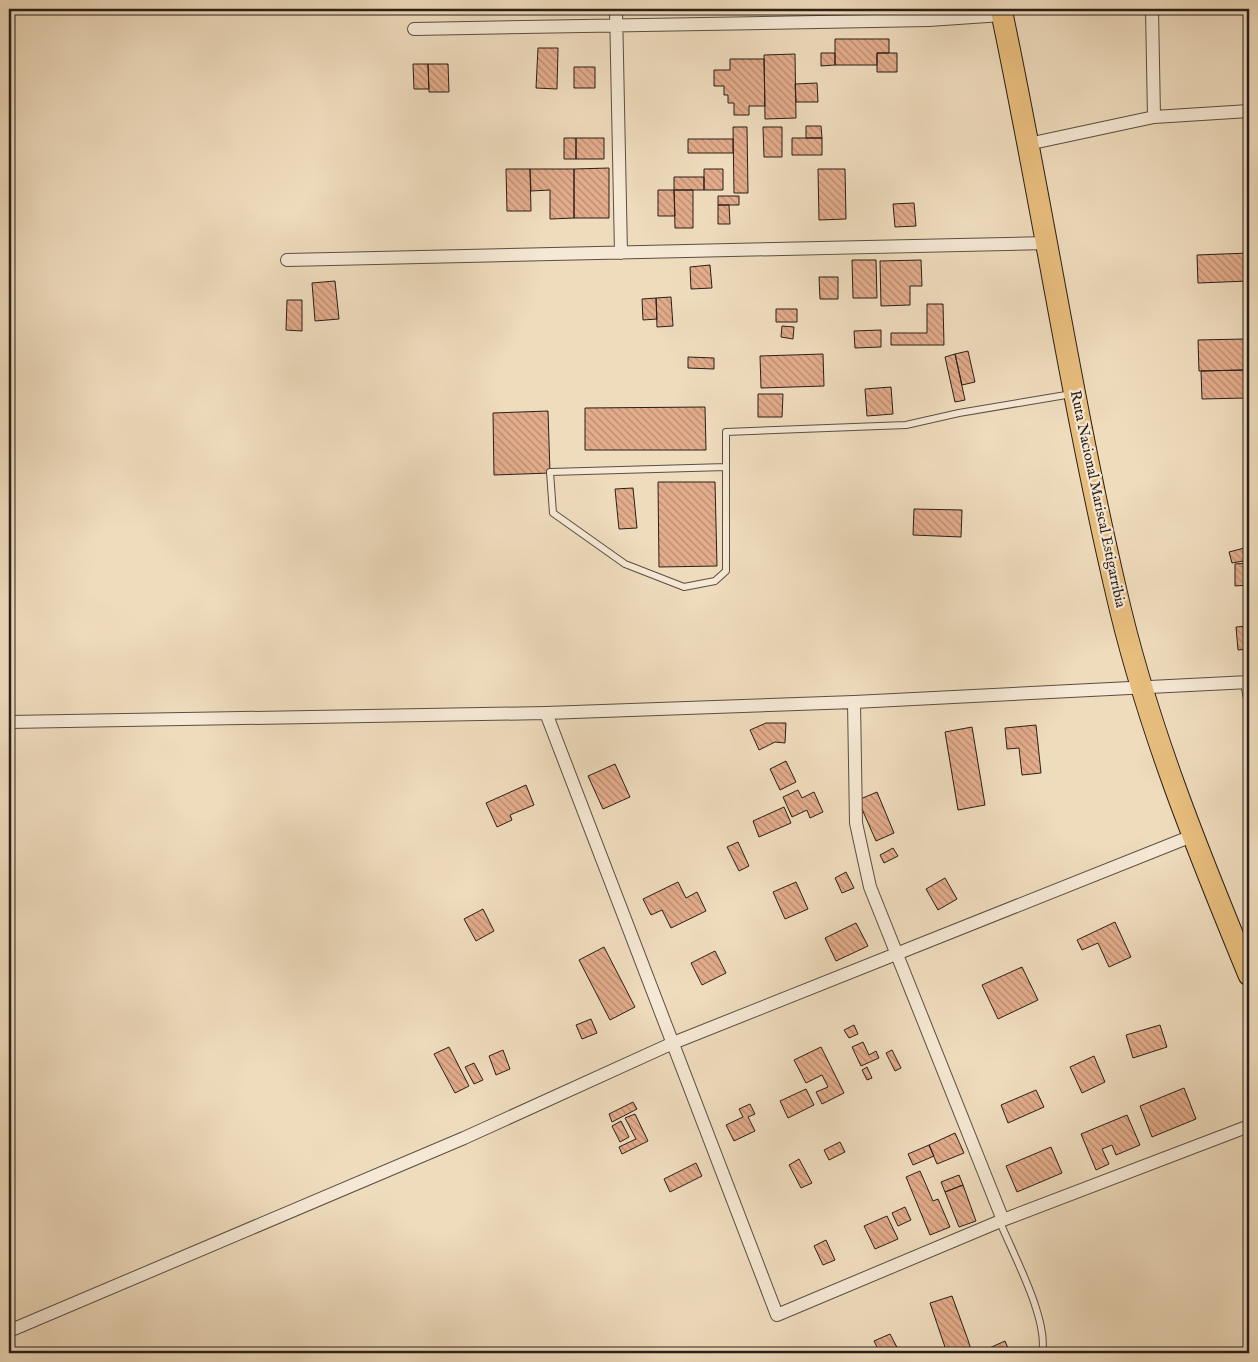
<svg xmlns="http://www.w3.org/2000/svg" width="1258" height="1362" font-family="'IM FELL English',serif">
  <defs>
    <pattern id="building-back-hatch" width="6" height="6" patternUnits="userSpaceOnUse" patternTransform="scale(1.25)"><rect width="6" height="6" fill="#e3ac8b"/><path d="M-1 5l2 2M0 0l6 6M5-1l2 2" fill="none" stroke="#b88b71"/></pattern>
  </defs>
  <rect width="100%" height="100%" fill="#efdcbd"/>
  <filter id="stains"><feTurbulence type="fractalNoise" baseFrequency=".004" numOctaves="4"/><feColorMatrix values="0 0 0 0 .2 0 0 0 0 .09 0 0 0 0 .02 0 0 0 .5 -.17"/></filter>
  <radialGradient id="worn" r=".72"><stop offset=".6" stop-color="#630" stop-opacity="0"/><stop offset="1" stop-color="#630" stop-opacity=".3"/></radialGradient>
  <path fill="url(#building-back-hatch)" stroke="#2a1f19" d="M835,39H889V53H877V65H835Z
    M538,48H558L557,89L536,88Z
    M821,53H835V65L821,66Z
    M877,53H897V72H877Z
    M795,54L796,118L765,119L764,55Z
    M730,59H764L765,106H749V115H734V103H728V95H724V86H714V70H730Z
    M413,64H428L429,89H414Z
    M428,64H448L449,92H429Z
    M574,67H595V88H574Z
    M817,83L818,102H796L795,84Z
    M806,126H821L822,138H806Z
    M733,127H747L748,193H734Z
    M763,127H782V157H764Z
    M564,138H576V159H564Z
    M576,138H604V159H576Z
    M792,138H822V155H792Z
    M688,139H733V153H688Z
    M609,168V218H574V169Z
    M506,169H530L531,211H507Z
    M530,169H574V218L550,219V190L531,191Z
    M704,169H723V190H704Z
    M818,169H845L846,219L819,220Z
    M674,177H704V190H674Z
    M658,190H674L675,216H658Z
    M674,190H693V228H675Z
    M718,196H739V205H718Z
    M914,203L916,226L895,227L893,204Z
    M718,205H729L730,224H718Z
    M1249,253V281L1198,283L1197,255Z
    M852,260H876L877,298H853Z
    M921,260L922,286H910V305L881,306L880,261Z
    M710,265L712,288L691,289L690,267Z
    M819,277H838V299H820Z
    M335,281L339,319L315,321L312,283Z
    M671,297L673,326L657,327L656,298Z
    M656,298L657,319L643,320L642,299Z
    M287,300H302V331L286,330Z
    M927,304H943L944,345H891V333H927Z
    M776,309H797V322H776Z
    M782,326L794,327L793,339L781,337Z
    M881,330V347L855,348L854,331Z
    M1244,339L1245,370L1199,371L1198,340Z
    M968,351L975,382L962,385L955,354Z
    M823,354L824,386L761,388L760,356Z
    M955,354L965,400L955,402L945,357Z
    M688,357L714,358V369L688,368Z
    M1245,370L1246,398L1202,399L1201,371Z
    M891,387L893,414L867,416L865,389Z
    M758,394H783L782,417H758Z
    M705,407L706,450H585V408Z
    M548,411L550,473L494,475L493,413Z
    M658,482H715L717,566L659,567Z
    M633,488L637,528L619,529L615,489Z
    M914,509L962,510L961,537L913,535Z
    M1248,547L1249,560L1232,563L1229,552Z
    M1249,563V585L1235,586V564Z
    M1249,626V649L1238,650L1236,627Z
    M766,723H786L785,743L775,742L759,750L750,730Z
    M1036,725L1041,773L1022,775L1019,748L1007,749L1005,728Z
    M972,727L985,805L958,810L945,732Z
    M786,761L796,782L780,790L770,769Z
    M615,764L630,797L603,809L588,776Z
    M526,785L534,805L510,815L512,820L497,827L486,803Z
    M798,790L802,798L814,792L823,812L810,818L807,810L792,817L783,797Z
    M877,792L894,833L876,841L858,800Z
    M784,807L791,823L759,837L753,821Z
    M738,842L749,866L739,871L727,847Z
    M893,848L898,856L884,863L880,855Z
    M846,872L854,888L842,893L835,878Z
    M945,878L957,899L938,910L926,889Z
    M678,882L686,898L697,892L706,911L671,928L662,910L651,915L643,899Z
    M796,882L808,909L785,919L773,892Z
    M483,909L494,931L476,941L464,919Z
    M1115,922L1131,957L1109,967L1098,943L1082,950L1077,940Z
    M856,923L868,946L836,961L825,938Z
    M604,947L635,1007L610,1020L579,960Z
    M715,951L726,973L702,985L691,963Z
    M1022,967L1038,1000L998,1019L982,985Z
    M591,1019L597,1033L582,1039L576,1025Z
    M854,1025L858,1034L849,1038L844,1030Z
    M1160,1025L1167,1047L1133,1058L1126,1035Z
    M863,1042L869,1055L876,1051L879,1058L861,1066L852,1047Z
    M449,1047L469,1086L455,1093L434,1054Z
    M821,1047L844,1093L822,1104L816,1092L828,1087L822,1075L806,1083L794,1060Z
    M503,1050L510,1069L496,1075L489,1056Z
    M892,1050L901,1068L895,1071L886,1053Z
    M1094,1056L1105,1082L1082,1093L1070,1067Z
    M474,1063L483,1080L474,1084L465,1067Z
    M867,1067L872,1078L867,1080L862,1070Z
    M1184,1088L1196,1119L1152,1137L1140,1106Z
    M806,1089L814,1105L788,1118L780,1101Z
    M1036,1090L1044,1107L1008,1123L1001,1105Z
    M633,1102L637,1109L612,1122L609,1114Z
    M750,1104L755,1114L748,1117L755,1131L734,1141L726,1125L743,1117L739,1109Z
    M635,1114L648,1141L622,1154L619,1147L636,1139L625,1118Z
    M1127,1115L1140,1145L1116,1155L1112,1145L1102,1149L1109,1164L1096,1170L1081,1134Z
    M621,1121L629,1137L620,1142L612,1126Z
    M955,1133L964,1153L937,1164L929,1145Z
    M840,1142L845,1152L829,1160L824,1150Z
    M929,1145L934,1156L913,1165L908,1154Z
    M1051,1147L1062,1173L1017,1192L1006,1166Z
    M799,1159L812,1183L801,1188L789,1165Z
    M696,1163L702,1176L670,1192L664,1179Z
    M920,1171L933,1201L938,1199L950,1227L930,1235L906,1177Z
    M959,1175L963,1185L945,1192L941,1182Z
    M963,1185L976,1221L959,1227L945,1192Z
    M905,1207L911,1220L898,1226L892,1213Z
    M887,1216L898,1239L875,1249L864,1226Z
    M826,1240L835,1260L823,1265L814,1246Z
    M952,1296L968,1340L972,1353H947L930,1303Z
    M890,1334L900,1353H880L874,1341Z
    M1005,1341L1010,1353H987L985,1350Z"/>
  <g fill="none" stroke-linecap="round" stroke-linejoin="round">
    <g stroke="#5b4e42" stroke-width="8">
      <path id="lane" d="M726,467L550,472L553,513L625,564L684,587L715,581L726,571V432L906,425L959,413L1072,394
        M1244,683L1249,710
        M1000,1222C1013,1254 1049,1320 1042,1353"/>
    </g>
    <g stroke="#5b4e42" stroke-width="14">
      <path id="street" d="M616,9L621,253
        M1152,9L1154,117
        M414,29L929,20L1002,15
        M1028,144L1154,117L1249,111
        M287,260L1047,243
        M854,702L856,823L870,887L1003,1220
        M546,713L777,1315L1003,1220L1249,1126
        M9,722L546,713L854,702L1249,682
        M9,1331L464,1138L673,1043L1192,836"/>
    </g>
    <g stroke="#2a1f19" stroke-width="23">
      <path id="primary" d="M1001,9C1042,202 1071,398 1116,591C1146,723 1197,849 1249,975"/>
    </g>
    <use href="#lane" stroke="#f5e8d4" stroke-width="6"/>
    <use href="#street" stroke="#f5e8d4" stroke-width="12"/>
    <use href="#primary" stroke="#e8be7e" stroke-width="21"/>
  </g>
  <g text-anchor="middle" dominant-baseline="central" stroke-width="4.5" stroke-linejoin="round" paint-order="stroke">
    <g font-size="15" fill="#2a1f19" stroke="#f5e8d4">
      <text transform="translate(1098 499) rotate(78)">Ruta Nacional Mariscal Estigarribia</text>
    </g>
  </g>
  <rect width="1258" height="1362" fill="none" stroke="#efdcbd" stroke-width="30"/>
  <rect x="10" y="10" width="1238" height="1342" fill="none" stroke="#2a1f19" stroke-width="2.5"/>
  <rect x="15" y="15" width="1228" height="1332" fill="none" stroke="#2a1f19"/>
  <rect width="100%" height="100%" filter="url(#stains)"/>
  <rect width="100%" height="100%" fill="url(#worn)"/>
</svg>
